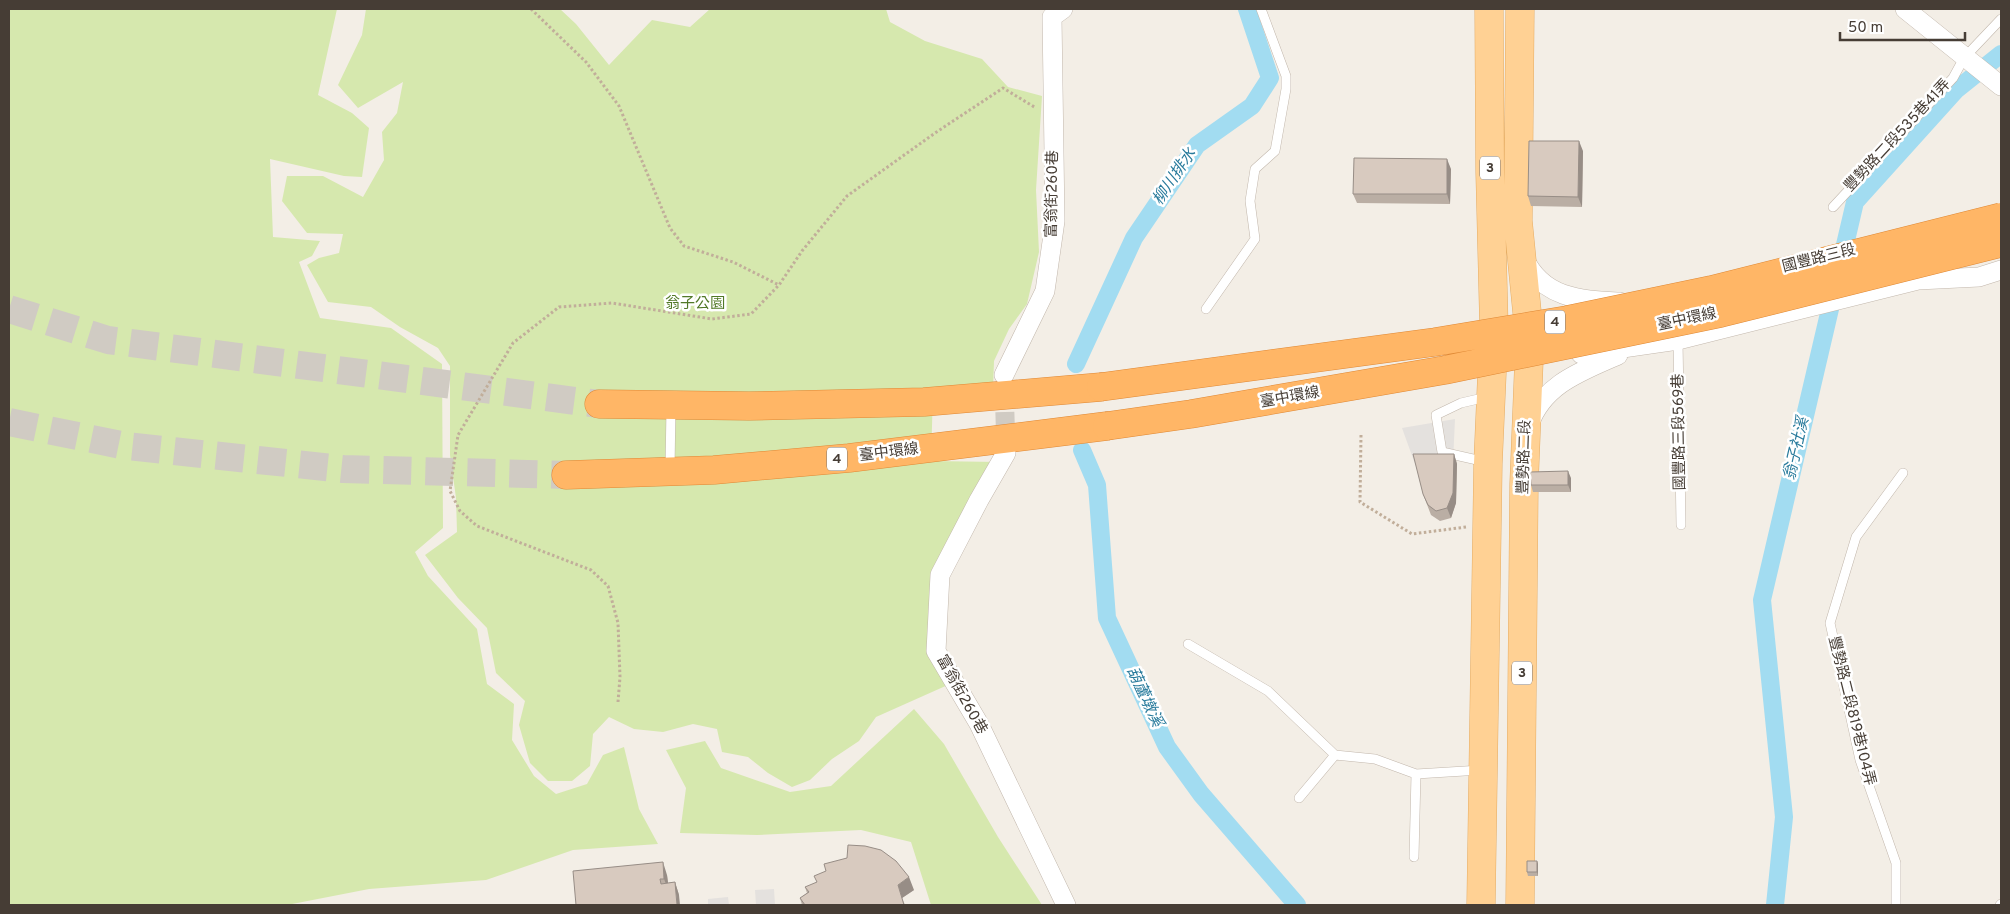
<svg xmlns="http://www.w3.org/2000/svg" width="2010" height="914" font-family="Overpass,'Noto Sans TC',sans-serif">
  <rect width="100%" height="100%" fill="#f3eee6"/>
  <path fill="#d6e8ae" d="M9,9H337L318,95L352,113L369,128L362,177L344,176L270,159L273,237L320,241L312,256L299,262L320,318L391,328L442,364L443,528L415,552L428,576L477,629L487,684L514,704L512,740L534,776L556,794L587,784L603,755L624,747L639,809L658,844L573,850L486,880L369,889L287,905H9Z
    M366,9H560L576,24L609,65L652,20L690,27L710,9H886L890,22L925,41L982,59L1008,87L1042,96L1036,190L1039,252L1027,304L1009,329L994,361L993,390L933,391L931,461L999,462L932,607L950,684L876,717L859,741L832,759L810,780L792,787L768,773L748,757L722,752L717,729L693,724L663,732L634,729L609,717L593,734L590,766L572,781H548L530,763L519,725L525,701L496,673L487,628L458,598L425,555L457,532L456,498L450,455V366L438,348L400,327L371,307L328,302L307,265L319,258L339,253L343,234L307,233L282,201L287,176H323L363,197L384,160L382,132L397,113L403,82L358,108L338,85L362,35Z
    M914,709L944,744L998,837L1042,905H931L911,842L861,830L757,835L680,833L686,788L666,750L705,741L721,768L790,792L831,786Z"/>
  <path fill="#e4e1de" d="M1455,419L1453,462L1415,464L1402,428Z
    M774,889L775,905H756L755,890Z
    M728,897L729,905H708V899Z"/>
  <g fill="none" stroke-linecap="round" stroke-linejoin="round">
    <path stroke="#a2dcf1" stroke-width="18" d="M1076,364L1134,238L1197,145L1252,106L1270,78L1247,9
      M1082,450L1097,485L1107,618L1167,747L1201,794L1297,905
      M1775,905L1784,817L1762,600L1855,202L1956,90L2001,54"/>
    <path stroke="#d0cbc3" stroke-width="19" stroke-dasharray="19 9" stroke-linecap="butt" d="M1004,384L1006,449"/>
    <path stroke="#d0cbc3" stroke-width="28" stroke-dasharray="28 14" stroke-linecap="butt" d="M9,309L108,340L599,404
      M9,422L126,446L343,469L566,475"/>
    <g stroke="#c2b7ac" stroke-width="10">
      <path id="service" d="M1833,207L1953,78L1964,58L2001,19
        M1206,309L1255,239L1250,201L1255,169L1275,151L1286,89V76L1261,9
        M1678,340L1681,525
        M1486,462L1442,452L1436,415L1461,403L1487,397
        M670,468L671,408
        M1188,644L1268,691L1335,755L1375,759L1416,774L1481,770
        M1299,798L1335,755
        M1414,857L1416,774
        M1896,905V863L1860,760L1830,623L1856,537L1903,473
        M2000,905L2001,904"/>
    </g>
    <g stroke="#c2b7ac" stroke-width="20">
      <path id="minor" d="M1905,9L2001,86
        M1524,258C1543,299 1581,300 1620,302
        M1581,354L1678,340L1918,280L1979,277L2001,270
        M1004,375L1045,291L1055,221L1052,17L1063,9
        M1529,425C1543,384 1582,371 1618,355
        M1006,453L979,500L940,575L936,651L979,724L1066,905"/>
    </g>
    <g stroke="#e5ac63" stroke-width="29">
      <path id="primary" d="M1520,9L1518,221L1528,322L1529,360L1524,484L1520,905
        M1481,905L1488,463L1494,328L1490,172L1489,9"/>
    </g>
    <g stroke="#df8835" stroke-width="29">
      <path id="motorway" d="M599,404L749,406L924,402L1101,387
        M566,475L714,470L849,458L1107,426"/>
    </g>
    <path stroke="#c1ae9a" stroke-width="3" stroke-dasharray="2.5 2.5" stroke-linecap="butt" d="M531,9L586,62L619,106L670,228L684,246L733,262L779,285
      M1361,435L1360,502L1412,534L1466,527
      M618,702L620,677L618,623L608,586L591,570L477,526L460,511L450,491L458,435L513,343L559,307L612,303L712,319L751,314L779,285L802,251L847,196L935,133L1003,88L1036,108"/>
    <use href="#service" stroke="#fff" stroke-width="9"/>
    <use href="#minor" stroke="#fff" stroke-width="19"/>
    <use href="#primary" stroke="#ffd194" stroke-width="28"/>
    <use href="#motorway" stroke="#ffb666" stroke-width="28"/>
    <g stroke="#df8835" stroke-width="29" stroke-linecap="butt">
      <path id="motorway-bridge" d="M1101,387L1435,342L1567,320L1711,290L2001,217
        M1107,426L1191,414L1445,370L1721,313L2001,243"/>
    </g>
    <use href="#motorway-bridge" stroke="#ffb666" stroke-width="28"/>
  </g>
  <path fill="#baaea4" d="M1583,151L1582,207L1531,206L1528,196Z
    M1451,169L1450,204L1357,203L1353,194Z
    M1454,454L1457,464L1456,503L1451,518L1440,521L1431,515L1423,494Z
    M1571,478V492H1533L1531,485Z
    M1537,861L1538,864V876H1528L1527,872Z
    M573,871L667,875L668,883L675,882L679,895Z
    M805,887L914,890L902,898L905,905H802L800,898L807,893Z"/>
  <path fill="#978d86" d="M1579,141L1583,151L1582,207L1578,197Z
    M1447,159L1451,169L1450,204L1447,194Z
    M1454,454L1457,464L1456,503L1451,518L1447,508Z
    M1568,471L1571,478V492L1568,485Z
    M1537,861L1538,864V876L1537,872Z
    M663,862L667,875L669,891L664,879Z
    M909,877L914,890L902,898L898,885Z
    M675,882L679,895L680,905H677Z"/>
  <path fill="#d8cabf" stroke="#978d86" d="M1529,141H1579L1578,197L1528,196Z
    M1354,158L1447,159V194H1353Z
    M1413,454H1454L1453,493L1447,508L1436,511L1428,505L1423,494Z
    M1568,471V485H1531L1530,472Z
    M848,845L865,846L881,850L896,861L909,877L898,885L904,905H805L800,898L809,892L805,887L817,882L814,876L826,871L824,864L847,858Z
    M1527,861H1537V872H1527Z
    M663,862L664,879H660L661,884L675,882L677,905H576L573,871Z"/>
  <g text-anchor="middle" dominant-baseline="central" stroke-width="5" stroke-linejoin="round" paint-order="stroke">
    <g fill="#fff" stroke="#7e7772" stroke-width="1">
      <rect x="1480" y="156.5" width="20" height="23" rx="4"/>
      <rect x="1545" y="310.5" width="20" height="23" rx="4"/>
      <rect x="827" y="447.5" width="20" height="23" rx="4"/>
      <rect x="1512" y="661.5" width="20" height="23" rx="4"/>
    </g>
    <g font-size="14" font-weight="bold" fill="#463d35">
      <text x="1490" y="168">3</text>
      <text x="1555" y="322">4</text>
      <text x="837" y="459">4</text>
      <text x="1522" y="673">3</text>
    </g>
    <g font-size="15" fill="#463d35" stroke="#fff">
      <text transform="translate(1898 136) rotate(-47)">豐勢路二段535巷41弄</text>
      <text transform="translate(1053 194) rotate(-89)">富翁街260巷</text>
      <text transform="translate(1819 259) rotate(-14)">國豐路三段</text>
      <text transform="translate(1687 320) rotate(-12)">臺中環線</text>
      <text transform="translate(1290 398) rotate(-10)">臺中環線</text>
      <text transform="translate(1680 432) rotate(-91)">國豐路三段569巷</text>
      <text transform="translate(889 453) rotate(-7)">臺中環線</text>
      <text transform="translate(1525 457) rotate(-88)">豐勢路二段</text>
      <text transform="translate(961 695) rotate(61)">富翁街260巷</text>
      <text transform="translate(1851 711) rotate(76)">豐勢路二段819巷104弄</text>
    </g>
    <g font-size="15" fill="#527928" stroke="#fff">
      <text x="695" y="304">翁子公園</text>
    </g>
    <g font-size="16" font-style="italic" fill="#297b9c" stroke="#fff">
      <text transform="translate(1175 177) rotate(-56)">柳川排水</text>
      <text transform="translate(1797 449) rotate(-77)">翁子社溪</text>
      <text transform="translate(1144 697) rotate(65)">葫蘆墩溪</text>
    </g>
  </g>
  <rect width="2010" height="914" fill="none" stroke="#463d35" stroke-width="20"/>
  <path d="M1840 32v8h125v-8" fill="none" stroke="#463d35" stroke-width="2.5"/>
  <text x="1848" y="32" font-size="15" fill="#463d35" stroke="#ffffff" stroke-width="4" paint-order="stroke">50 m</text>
</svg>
